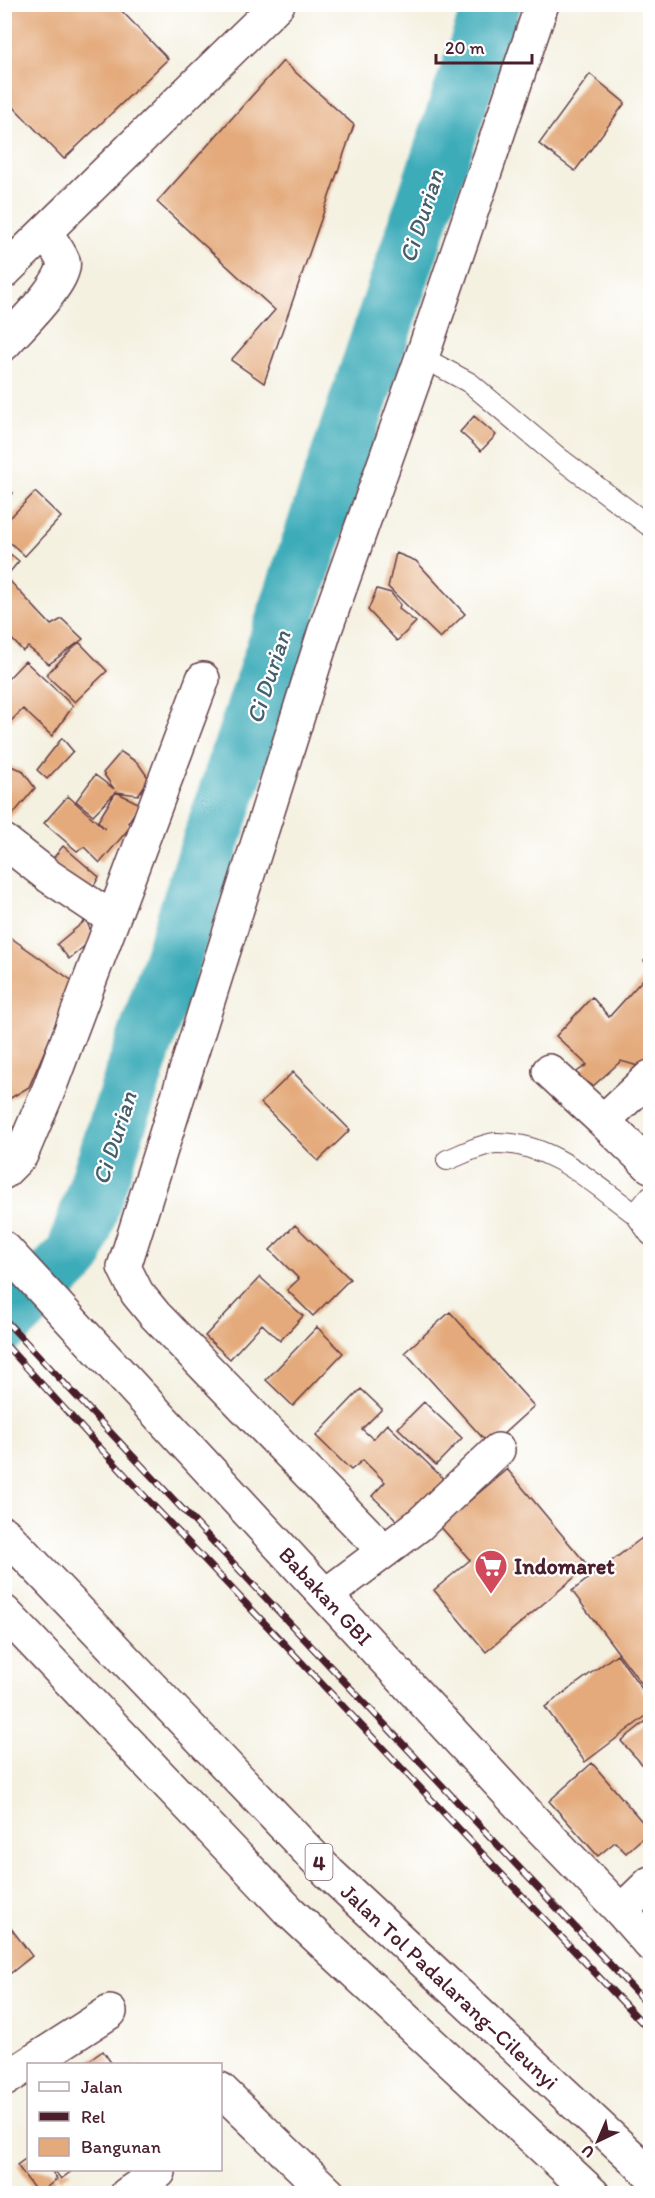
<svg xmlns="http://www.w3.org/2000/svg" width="655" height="2198" font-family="Itim,sans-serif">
  <rect width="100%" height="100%" fill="#fff"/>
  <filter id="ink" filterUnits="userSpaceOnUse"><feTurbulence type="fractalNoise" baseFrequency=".0167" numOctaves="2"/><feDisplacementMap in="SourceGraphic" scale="12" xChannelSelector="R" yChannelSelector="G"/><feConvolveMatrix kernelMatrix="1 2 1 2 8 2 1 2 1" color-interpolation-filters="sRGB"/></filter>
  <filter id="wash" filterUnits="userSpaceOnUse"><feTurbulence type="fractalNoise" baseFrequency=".008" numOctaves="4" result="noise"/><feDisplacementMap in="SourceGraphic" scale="24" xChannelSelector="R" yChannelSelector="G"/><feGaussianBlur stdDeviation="1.35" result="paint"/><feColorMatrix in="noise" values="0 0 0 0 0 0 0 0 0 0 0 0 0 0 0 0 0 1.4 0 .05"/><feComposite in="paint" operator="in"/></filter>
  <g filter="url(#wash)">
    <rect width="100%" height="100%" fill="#f4f1e1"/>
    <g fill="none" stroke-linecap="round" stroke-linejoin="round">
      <path stroke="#3cacb9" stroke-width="58" d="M4,1324L74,1256L286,615L492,4"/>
    </g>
    <g id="blocks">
      <path fill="#e4aa7b" d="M4,4H115L168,59L64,159L4,97Z
        M283,61L354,125L264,383L231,360L275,310L157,202Z
        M590,74L625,103L575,171L539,144Z
        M474,416L496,435L481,451L460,432Z
        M4,485L13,493L4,502Z
        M35,492L61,517L25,556L4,537V524Z
        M4,549L19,561L4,579Z
        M396,553L416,561L465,614L440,638L388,587Z
        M650,557V568L645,563Z
        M8,579L51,625L62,619L83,639L49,664L28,647L23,651L4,631V581Z
        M377,589L391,593L400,604L399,609L416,622L397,641L368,610Z
        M79,642L107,671L75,702L46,675Z
        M25,661L73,706L52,736L23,709L4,728V683Z
        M62,738L73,751L47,779L37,770Z
        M121,752L138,763L149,779L138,795L116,792L93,815L76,801L95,775L114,789L103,773Z
        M4,764L22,770L35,788L9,819L4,815Z
        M116,792L140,804L128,823L131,826L100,863L84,847L77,851L44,823L68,796L105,829L98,821Z
        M63,846L99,877L89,894L51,861Z
        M86,920L94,938L69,959L57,944Z
        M4,933L74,982L29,1087L4,1102Z
        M650,954V968L644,961Z
        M646,976L650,981V1057L641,1067L621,1061L593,1086L575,1073L587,1065L556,1036L592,997L609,1017Z
        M293,1072L350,1130L318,1161L261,1103Z
        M295,1225L350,1279L313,1316L287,1290L299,1279L270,1250Z
        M260,1277L303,1316L280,1341L262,1324L230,1359L205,1336Z
        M450,1312L534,1406L490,1446L405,1352Z
        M317,1327L343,1353L293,1406L266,1380Z
        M361,1389L382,1409L362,1429L373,1439L387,1424L450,1485L407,1530L372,1496L385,1482L363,1460L351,1470L316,1436Z
        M424,1402L462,1438L436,1465L398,1428Z
        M507,1469L588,1566L486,1652L434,1590L470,1560L440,1526Z
        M642,1538L650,1550V1695L572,1591Z
        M617,1654L650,1700V1713L585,1762L545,1707Z
        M650,1718V1770L649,1772L621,1741Z
        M592,1763L650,1831L626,1853L615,1842L598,1856L549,1801Z
        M10,1927L32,1956L11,1973L4,1964V1931Z
        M103,2051L112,2064H84Z
        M28,2157V2170H51L57,2179L38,2194L17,2165Z
        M54,2170H73L61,2179Z"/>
    </g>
  </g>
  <g filter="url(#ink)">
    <use href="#blocks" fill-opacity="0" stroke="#643e46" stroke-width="1.5"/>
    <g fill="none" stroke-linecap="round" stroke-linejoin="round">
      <g stroke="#643e46" stroke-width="22">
        <path id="lane" d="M422,357L470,383L558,457L648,525
          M447,1160C461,1155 481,1144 496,1143C551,1142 594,1184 635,1214L650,1196
          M635,1214L650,1235"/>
      </g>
      <g stroke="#643e46" stroke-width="36">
        <path id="street" d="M4,272L278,4
          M4,344C17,329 69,279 63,261C59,251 51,241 45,232
          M4,841L50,877L113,919
          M549,1071L603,1121
          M650,1077L603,1121L650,1166
          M4,1172L21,1155L49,1089L203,679
          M384,1551L155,1315L137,1293L124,1267L325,630L422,357L542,4
          M326,1595L419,1525L498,1450
          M650,1883L621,1911L650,1944
          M4,2080L110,2012
          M220,2089L329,2194
          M127,2194L159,2172"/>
      </g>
      <g stroke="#643e46" stroke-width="36">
        <g id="secondary">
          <path id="s1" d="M4,1248L535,1822L621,1911"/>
        </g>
      </g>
      <g stroke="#643e46" stroke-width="36">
        <g id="highway">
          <path id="s2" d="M4,1533L329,1873L650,2174"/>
          <path d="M4,1612L289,1911L593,2194"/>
        </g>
      </g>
      <use href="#lane" stroke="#fff" stroke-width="20"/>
      <use href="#street" stroke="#fff" stroke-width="33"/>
      <use href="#secondary" stroke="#fff" stroke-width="33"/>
      <use href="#highway" stroke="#fff" stroke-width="33"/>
      <g stroke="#4a1f2b" stroke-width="7">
        <path id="rail" d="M4,1319L650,2007
          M4,1343L149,1501L650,2031"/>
      </g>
      <use href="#rail" stroke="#fff" stroke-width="4.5" stroke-dasharray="14" stroke-linecap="butt"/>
    </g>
  </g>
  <defs>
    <g id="supermarket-pin" transform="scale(1.725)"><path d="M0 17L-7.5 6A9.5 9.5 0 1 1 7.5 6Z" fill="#d1495b" stroke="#fff"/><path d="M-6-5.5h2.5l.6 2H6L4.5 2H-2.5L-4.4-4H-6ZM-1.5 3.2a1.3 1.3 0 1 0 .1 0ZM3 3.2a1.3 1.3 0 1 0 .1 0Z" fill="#fff"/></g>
  </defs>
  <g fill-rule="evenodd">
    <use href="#supermarket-pin" x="491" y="1566"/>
  </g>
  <g text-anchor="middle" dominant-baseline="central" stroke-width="4.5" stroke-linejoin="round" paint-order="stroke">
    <rect fill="#fff" stroke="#80626b" stroke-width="1.5" x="305.5" y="1844" width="27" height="36" rx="4.5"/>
    <g font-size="21" font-weight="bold" fill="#4a1f2b">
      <text x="319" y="1862">4</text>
    </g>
    <g font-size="22" font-weight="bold" fill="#4a1f2b" stroke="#fff" text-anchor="start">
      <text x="514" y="1566">Indomaret</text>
    </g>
    <g font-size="22" fill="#4a1f2b" stroke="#fff">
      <text stroke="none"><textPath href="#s1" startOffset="474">Babakan GBI</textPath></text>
      <text stroke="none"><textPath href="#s2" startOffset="636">Jalan Tol Padalarang–Cileunyi</textPath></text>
    </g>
    <g font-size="24" font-style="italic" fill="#445e6b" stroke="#fff">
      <text transform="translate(421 216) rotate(-72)">Ci Durian</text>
      <text transform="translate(268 677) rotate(-72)">Ci Durian</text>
      <text transform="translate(114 1138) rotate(-72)">Ci Durian</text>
    </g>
  </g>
  <rect width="655" height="2198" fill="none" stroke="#fff" stroke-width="24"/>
  <rect x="27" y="2063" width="195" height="108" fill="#ffffff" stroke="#b7a5aa" stroke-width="1.5"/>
  <rect x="39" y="2082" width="30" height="9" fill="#ffffff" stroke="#b7a5aa" stroke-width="1.5"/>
  <text x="81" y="2093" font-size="18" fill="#4a1f2b">Jalan</text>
  <rect x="39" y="2112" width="30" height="9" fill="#4a1f2b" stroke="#b7a5aa" stroke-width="1.5"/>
  <text x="81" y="2123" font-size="18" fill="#4a1f2b">Rel</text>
  <rect x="39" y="2138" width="30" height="18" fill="#e4aa7b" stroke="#b7a5aa" stroke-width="1.5"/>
  <text x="81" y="2153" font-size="18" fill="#4a1f2b">Bangunan</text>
  <g transform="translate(598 2141) rotate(224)" stroke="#ffffff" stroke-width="4.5" paint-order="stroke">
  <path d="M0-4.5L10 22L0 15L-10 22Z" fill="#4a1f2b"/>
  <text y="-9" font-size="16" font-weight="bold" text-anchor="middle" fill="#4a1f2b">U</text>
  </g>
  <path d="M436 54v9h96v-9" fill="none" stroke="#4a1f2b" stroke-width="3"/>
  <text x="445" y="54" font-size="18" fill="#4a1f2b" stroke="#ffffff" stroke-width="4.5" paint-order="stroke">20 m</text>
</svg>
